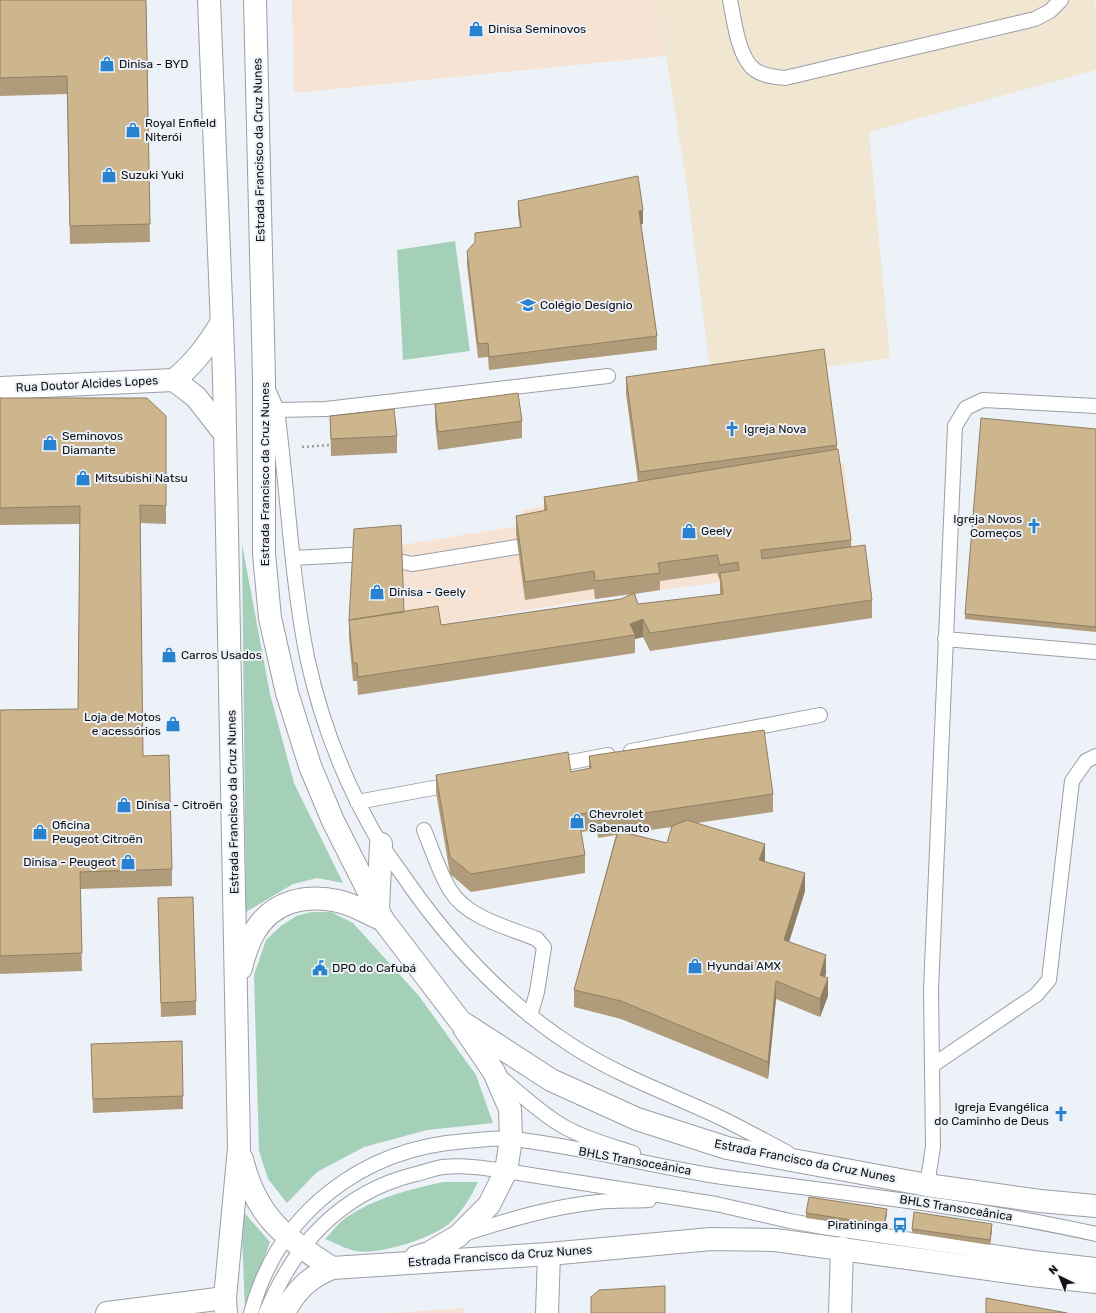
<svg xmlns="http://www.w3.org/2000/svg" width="1096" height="1313" font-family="Rubik,sans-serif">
  <rect width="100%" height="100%" fill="#edf1f8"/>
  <path fill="#f6e3d3" d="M292,0H653L666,56L294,93Z
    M837,463H844L855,564L595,599L404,630L402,545L524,525L522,510L639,490Z
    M464,1308V1313H393Z"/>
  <path fill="#f0e6d1" d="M653,0H1094L1096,9V70L869,132L890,358L712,383L686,180L666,56Z"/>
  <path fill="#a5d0b8" d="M455,241L470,351L403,360L397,250Z
    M242,544L270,694L294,783L343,883L317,878L293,884L246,912Z
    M311,912H331L353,923L419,996L476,1075L493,1123L427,1130L364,1147L317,1172L287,1203L268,1179L259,1151L254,975L266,940L281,926L296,916Z
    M444,1182H478C471,1197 463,1210 451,1222C436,1237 377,1256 356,1251C346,1249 335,1243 325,1239C331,1233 337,1225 344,1219C374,1198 410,1189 444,1182Z
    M241,1209L270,1242L245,1310Z"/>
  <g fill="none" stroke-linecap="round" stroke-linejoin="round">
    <g stroke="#9b9ea5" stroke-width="16">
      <path id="lane" d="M730,0C734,19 738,58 755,70C763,76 775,77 785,78L1035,19L1050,11L1061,0
        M267,387L277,410C288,492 291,576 307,657C321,722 346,786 380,843C390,858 401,872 411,887C456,950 508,1005 574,1047C619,1076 670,1094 719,1117C742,1128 765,1141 788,1153
        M277,410L326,409L608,376
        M293,558L368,554L412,564L517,547
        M945,639L1096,652
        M631,751L820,715
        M550,766L608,755
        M357,802L455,784
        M424,830C432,849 439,872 450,890C467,918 507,927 537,939L544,947L537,992L530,1016
        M933,1065L1036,995L1049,980L1072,781L1086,761L1096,756
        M498,1075C518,1092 538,1111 561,1125C583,1138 609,1145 633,1153
        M927,1185L933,1147L931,990L955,426L966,408L983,400L1096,406
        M464,1234C508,1220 551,1207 597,1202C614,1200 632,1201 649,1200
        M251,1313C278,1212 363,1148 466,1141C482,1140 498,1137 513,1139C586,1147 657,1168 730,1178C852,1194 976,1207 1096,1234
        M266,1313C294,1244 342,1192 416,1174C425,1172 434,1168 443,1167C464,1165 485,1168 506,1171L716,1204L790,1221L823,1227L1034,1258L1096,1265"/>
    </g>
    <g stroke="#9b9ea5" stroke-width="24">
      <path id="street" d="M222,322C208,345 195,363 174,380L196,397L225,434
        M0,388L174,380
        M107,1313L225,1298
        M547,1313L549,1254
        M840,1313L842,1248"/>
    </g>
    <g stroke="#9b9ea5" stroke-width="24">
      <path id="secondary" d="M209,0L224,377L239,1148L225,1298L226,1313
        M255,0L264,379V554L270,618L287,693L310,766L333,821L383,920L460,1021L551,1080L637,1119L727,1148L927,1185L1040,1201L1096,1206
        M378,909L381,844
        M241,968C244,956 248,942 255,931C273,901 306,894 338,901C353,904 369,914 383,920
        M242,1159C256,1218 285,1237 332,1268
        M416,1257L429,1253L458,1236L489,1205L506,1171L511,1139L510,1109L494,1072L464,1028
        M284,1313C295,1291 309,1277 332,1268L549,1254L711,1239L775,1240L1032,1275L1096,1282"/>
    </g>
    <path stroke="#9a9da2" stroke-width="2.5" stroke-dasharray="2 3" stroke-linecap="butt" d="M302,447L330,445"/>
    <use href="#lane" stroke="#fff" stroke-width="14"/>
    <use href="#street" stroke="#fff" stroke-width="22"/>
    <use href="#secondary" stroke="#fff" stroke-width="22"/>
  </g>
  <path fill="#b09c7a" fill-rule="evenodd" d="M0,0H146L150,242L70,244L67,94L0,96Z
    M518,201L643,224H641L657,336V350L489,370L488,357L478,358L467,265V251L475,243V233L520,227L518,215Z
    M626,377L837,445V449L851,540V547L872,600V618L650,651L643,637L635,639V653L358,695L357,681H353L349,638V620L404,612L441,625L621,599L632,594L595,599L594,589L525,600L516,534V516L544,511V497L638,482L626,394ZM717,573L720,581V595L638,604L635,594L660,590V581Z
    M0,398L166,416V524L140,523L143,756L172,869V886L80,889L82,971L0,974V710L78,709L80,524L0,525Z
    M435,404L522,421V438L438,450L435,422Z
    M330,416L397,436V453L331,456Z
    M1096,429V632L965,619V614Z
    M589,756L773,794V812L697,823L765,862L805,891L789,942L826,973L825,977L828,996L820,1017L776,999L768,1079L621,1019L574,1007V990L616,835L598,838L597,830L581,832L585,855V873L471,892L450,874L436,792V775L571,772L589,769ZM672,827L667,843L628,833Z
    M158,898L196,1001V1015L161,1017Z
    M91,1044L183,1096V1109L93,1113Z
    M806,1213H887L884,1229L806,1218Z
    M912,1229H992L990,1245L912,1233Z"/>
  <path fill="#907f63" d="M643,210V224L639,225V211Z
    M643,619V637L635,639V635L630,624Z
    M765,844V862L759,860Z
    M805,873V891L784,958V940Z
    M826,955V973L820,993V975Z
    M828,978V996L820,1017V999Z
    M776,981V999L768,1079V1062Z
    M887,1209V1213L884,1229V1225Z
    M992,1224V1229L990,1245V1240Z"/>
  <path fill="#cdb58e" stroke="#907f63" d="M0,0H146L150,224L70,226L67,76L0,78Z
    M638,176L643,210L639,211L657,336L489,357L488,343L478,344L467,251L475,242V233L521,227L518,201Z
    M824,349L837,445L639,472L626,377Z
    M518,393L522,421L438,432L435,404Z
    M0,398H147L166,416V506L140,505L143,756L169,755L172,869L80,872L82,953L0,956V710L78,709L80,506L0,508Z
    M394,409L397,436L331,439L330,416Z
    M981,418L1096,429V627L965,614Z
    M838,449L851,540L761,550L762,559L865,545L872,600L650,633L643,619L630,624L635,635L358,677L357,663H353L349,620L438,606L441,625L621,599L634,593L638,604L723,594L720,573L739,570L738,562L720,565L717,555L658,563L660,573L595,581L594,571L525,582L516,516L547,510L544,497Z
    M401,525L404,612L349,620L354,529Z
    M764,730L773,794L598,820L597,812L578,814L585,855L471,874L450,857L436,775L568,752L571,772L591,768L589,756Z
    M687,820L765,844L759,860L805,873L784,940L826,955L820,975L828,978L820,999L776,981L768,1062L621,1001L574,990L618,831L667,843L672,826Z
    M193,897L196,1001L161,1003L158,898Z
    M182,1041L183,1096L93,1099L91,1044Z
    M809,1197L887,1209L884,1225L806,1213Z
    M914,1212L992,1224L990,1240L912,1229Z
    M665,1286V1313H591V1297L599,1290Z
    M986,1298L1067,1313H986Z"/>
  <defs>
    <g id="shop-bare" transform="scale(1.2)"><path d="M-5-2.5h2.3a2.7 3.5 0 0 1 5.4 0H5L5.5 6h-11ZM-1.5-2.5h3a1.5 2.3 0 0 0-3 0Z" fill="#2982cf" stroke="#edf1f8" stroke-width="2.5" paint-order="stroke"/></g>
    <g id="school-bare" transform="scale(1.2)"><path d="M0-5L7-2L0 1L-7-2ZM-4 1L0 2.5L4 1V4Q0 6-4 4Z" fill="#2982cf" stroke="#edf1f8" stroke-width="2.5" paint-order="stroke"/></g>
    <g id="church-bare" transform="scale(1.2)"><path d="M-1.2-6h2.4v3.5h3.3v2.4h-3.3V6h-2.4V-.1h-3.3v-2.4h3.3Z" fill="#2982cf" stroke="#edf1f8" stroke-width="2.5" paint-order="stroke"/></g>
    <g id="civic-bare" transform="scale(1.2)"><path d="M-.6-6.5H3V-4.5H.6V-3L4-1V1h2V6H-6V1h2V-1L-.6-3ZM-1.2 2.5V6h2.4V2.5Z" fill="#2982cf" stroke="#edf1f8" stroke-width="2.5" paint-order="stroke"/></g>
    <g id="bus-bare" transform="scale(1.2)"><path d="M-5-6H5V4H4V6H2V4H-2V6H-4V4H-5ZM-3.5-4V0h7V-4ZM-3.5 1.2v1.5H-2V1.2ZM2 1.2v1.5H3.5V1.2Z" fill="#2982cf" stroke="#edf1f8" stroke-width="2.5" paint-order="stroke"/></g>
  </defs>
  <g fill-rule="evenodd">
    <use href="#shop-bare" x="476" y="29"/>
    <use href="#shop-bare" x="107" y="64"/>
    <use href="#shop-bare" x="133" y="130"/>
    <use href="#shop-bare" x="109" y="175"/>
    <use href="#school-bare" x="528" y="305"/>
    <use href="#church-bare" x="732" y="429"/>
    <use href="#shop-bare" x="50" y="443"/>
    <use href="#shop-bare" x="83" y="478"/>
    <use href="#church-bare" x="1034" y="526"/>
    <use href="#shop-bare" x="689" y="531"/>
    <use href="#shop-bare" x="377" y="592"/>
    <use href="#shop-bare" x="169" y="655"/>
    <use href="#shop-bare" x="173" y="724"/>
    <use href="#shop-bare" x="124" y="805"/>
    <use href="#shop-bare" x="577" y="821"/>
    <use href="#shop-bare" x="40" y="832"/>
    <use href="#shop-bare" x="128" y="862"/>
    <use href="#shop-bare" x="695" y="966"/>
    <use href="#civic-bare" x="320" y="968"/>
    <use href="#church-bare" x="1061" y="1114"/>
    <use href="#bus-bare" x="900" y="1225"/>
  </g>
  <g text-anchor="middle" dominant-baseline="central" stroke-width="4" stroke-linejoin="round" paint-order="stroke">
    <g font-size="12" fill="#101113" stroke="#edf1f8" text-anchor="start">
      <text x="488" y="29">Dinisa Seminovos</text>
      <text x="119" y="64">Dinisa - BYD</text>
      <text x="145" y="123">Royal Enfield<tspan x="145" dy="14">Niterói</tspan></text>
      <text x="121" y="175">Suzuki Yuki</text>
      <text x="540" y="305">Colégio Desígnio</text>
      <text x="744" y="429">Igreja Nova</text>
      <text x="62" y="436">Seminovos<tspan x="62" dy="14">Diamante</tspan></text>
      <text x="95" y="478">Mitsubishi Natsu</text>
      <text x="1022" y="519" text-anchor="end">Igreja Novos<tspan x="1022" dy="14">Começos</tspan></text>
      <text x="701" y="531">Geely</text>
      <text x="389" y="592">Dinisa - Geely</text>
      <text x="181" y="655">Carros Usados</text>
      <text x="161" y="717" text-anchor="end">Loja de Motos<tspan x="161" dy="14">e acessórios</tspan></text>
      <text x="136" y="805">Dinisa - Citroën</text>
      <text x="589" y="814">Chevrolet<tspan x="589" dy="14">Sabenauto</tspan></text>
      <text x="52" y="825">Oficina<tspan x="52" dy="14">Peugeot Citroën</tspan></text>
      <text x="116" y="862" text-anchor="end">Dinisa - Peugeot</text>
      <text x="707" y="966">Hyundai AMX</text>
      <text x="332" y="968">DPO do Cafubá</text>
      <text x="1049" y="1107" text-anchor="end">Igreja Evangélica<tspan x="1049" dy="14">do Caminho de Deus</tspan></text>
      <text x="888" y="1225" text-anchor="end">Piratininga</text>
    </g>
    <g font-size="12" fill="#101113" stroke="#edf1f8">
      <text transform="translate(259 150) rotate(-91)">Estrada Francisco da Cruz Nunes</text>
      <text transform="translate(87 384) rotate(-3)">Rua Doutor Alcides Lopes</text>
      <text transform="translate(265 474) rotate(-90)">Estrada Francisco da Cruz Nunes</text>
      <text transform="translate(233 802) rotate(-91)">Estrada Francisco da Cruz Nunes</text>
      <text transform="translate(635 1161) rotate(10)">BHLS Transoceânica</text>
      <text transform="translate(805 1161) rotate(11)">Estrada Francisco da Cruz Nunes</text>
      <text transform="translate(956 1208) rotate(9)">BHLS Transoceânica</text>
      <text transform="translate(500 1256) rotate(-4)">Estrada Francisco da Cruz Nunes</text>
    </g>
  </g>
  <g transform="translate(1060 1277) rotate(317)" stroke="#edf1f8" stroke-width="3" paint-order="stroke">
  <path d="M0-3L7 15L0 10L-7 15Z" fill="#101113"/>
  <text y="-6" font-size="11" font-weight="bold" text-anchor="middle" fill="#101113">N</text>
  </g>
</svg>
